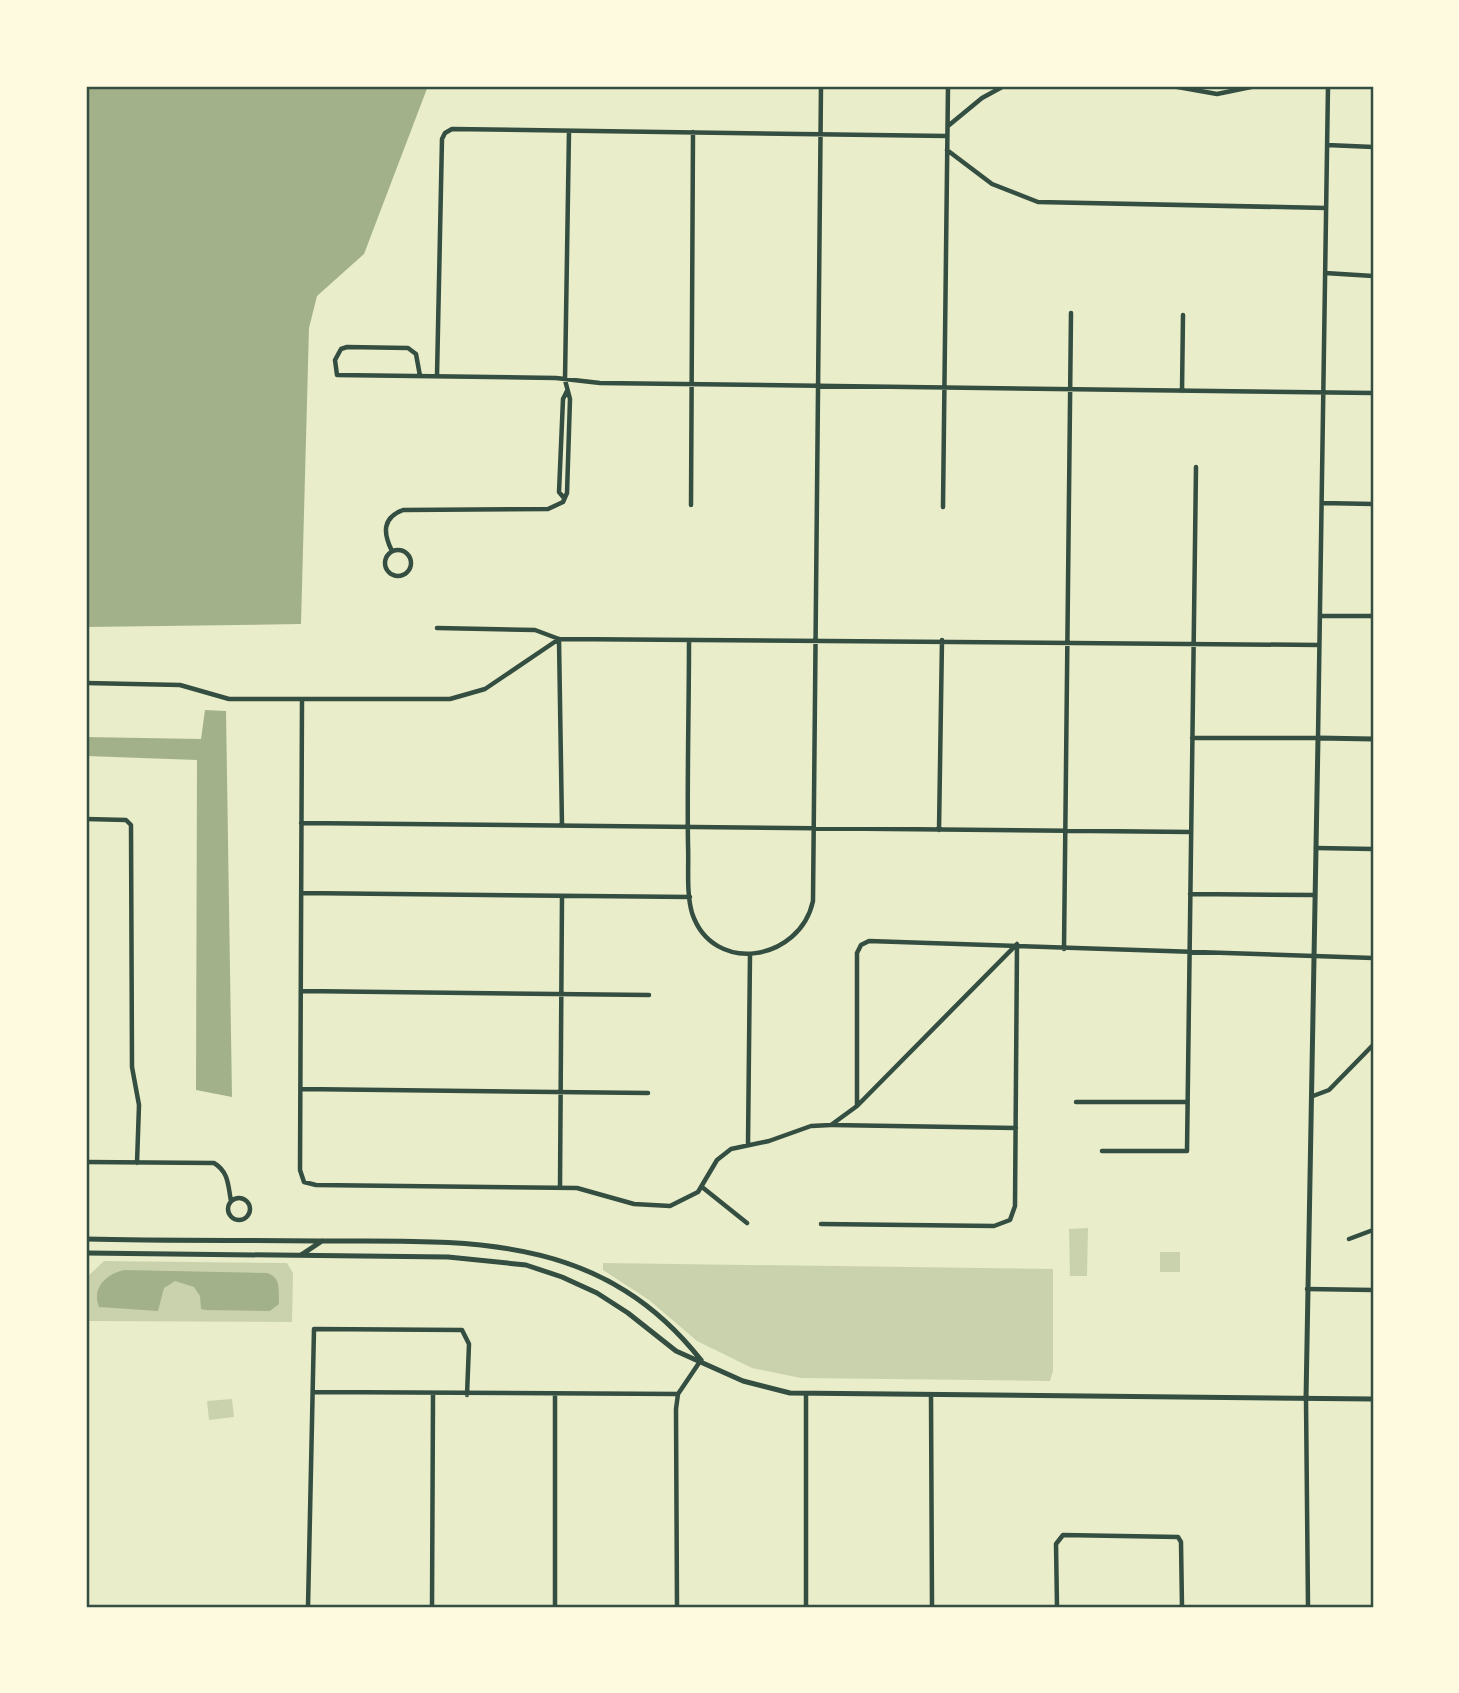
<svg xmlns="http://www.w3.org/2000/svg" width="1459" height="1693" font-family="'Alegreya Sans',sans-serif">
  <rect width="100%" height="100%" fill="#e9edc9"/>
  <path fill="#cad2ad" d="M1088,1228L1087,1276H1070L1069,1229Z
    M1160,1252H1180V1272H1160Z
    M104,1261L287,1263L293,1273L292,1322L86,1321V1278Z
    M603,1263L1053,1269V1371L1050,1381L801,1378L752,1368L697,1341L649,1300L603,1270Z
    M232,1399L234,1417L209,1420L207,1401Z"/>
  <path fill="#a3b18a" d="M86,86H428L364,254L317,296L309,328L301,624L86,627Z
    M205,710L226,711L232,1097L196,1090L197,760L86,756V737L201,739Z
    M125,1270L267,1273C282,1278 278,1290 279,1304L270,1311L205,1310L201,1309L200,1296L194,1287L175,1281L164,1288L158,1311L99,1307C91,1288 107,1273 125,1270Z"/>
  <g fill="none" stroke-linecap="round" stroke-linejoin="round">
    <path stroke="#344e41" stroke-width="4.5" d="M1172,86L1217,94L1256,86
      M948,126L982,98L1004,86
      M1327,145L1373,147
      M947,150L992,184L1038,202L1326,208
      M1325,273L1373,276
      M420,376L416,354L408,348L347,347L341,349L335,360L337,375L556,378L600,383L1373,393
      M437,376L442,139L445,133L452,129L947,136
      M1182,391L1183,315
      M564,498L559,492L563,399L567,391
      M1322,503L1373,504
      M691,505L693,132
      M943,507L948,86
      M385 563a13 13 0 1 1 26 0a13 13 0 1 1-26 0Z
      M392,551C383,533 382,518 403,510L548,509L563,502L567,493L570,399L565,380L569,131
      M1320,616H1373
      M437,628L535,630L559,639L1319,645
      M559,640L562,826
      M689,641C689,708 687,776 688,844C689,866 686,892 692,913C713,976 800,961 813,901L821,86
      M86,683L180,685L229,699H450L485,689L559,639
      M302,700L300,1170L304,1182L316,1185L577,1188L634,1204L670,1206L698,1192L717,1160L731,1149L769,1141L811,1126L831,1125L857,1106L1017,944
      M1192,738H1318L1328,86
      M86,819L126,820L131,825L132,1067L139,1105L137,1163
      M301,823L1191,832
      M939,830L942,640
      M1316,848L1373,849
      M301,893L690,897
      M1190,894L1315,895
      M1064,949L1071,313
      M301,991L649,995
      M301,1089L648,1093
      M1313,1096L1329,1090L1373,1045
      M1076,1102H1186
      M857,1105V953L861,945L869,941L1373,958
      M832,1125L1016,1128
      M748,1144L750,954
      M1102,1151H1187L1196,467
      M86,1162L214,1163C229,1172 228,1186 231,1201
      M560,1187L562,896
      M702,1187L747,1223
      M228 1209a11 11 0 1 1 22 0a11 11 0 1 1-22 0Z
      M821,1224L994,1226L1010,1220L1015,1206L1017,945
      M1349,1239L1373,1230
      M1307,1289L1373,1290
      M314,1392L678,1394
      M806,1394V1607
      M555,1395V1607
      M931,1395L932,1607
      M1306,1399L1308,1607
      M308,1607L314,1329L462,1330L469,1344L467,1395
      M432,1607L433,1395
      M677,1607L676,1409L678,1394L701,1360
      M1057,1607L1056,1544L1063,1535L1178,1537L1181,1542L1182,1607"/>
    <path stroke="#344e41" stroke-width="5" d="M86,1239C166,1241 246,1240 326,1241C470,1241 601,1233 701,1360
      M86,1253L448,1257L526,1265L562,1277L597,1293L628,1313L676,1351L743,1381L790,1393L1373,1399
      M301,1255L322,1241
      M1306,1399L1318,738L1373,739"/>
  </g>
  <rect width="1459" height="1693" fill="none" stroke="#fefae0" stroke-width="175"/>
  <rect x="88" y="88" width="1284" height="1518" fill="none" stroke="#344e41" stroke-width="2.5"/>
</svg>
